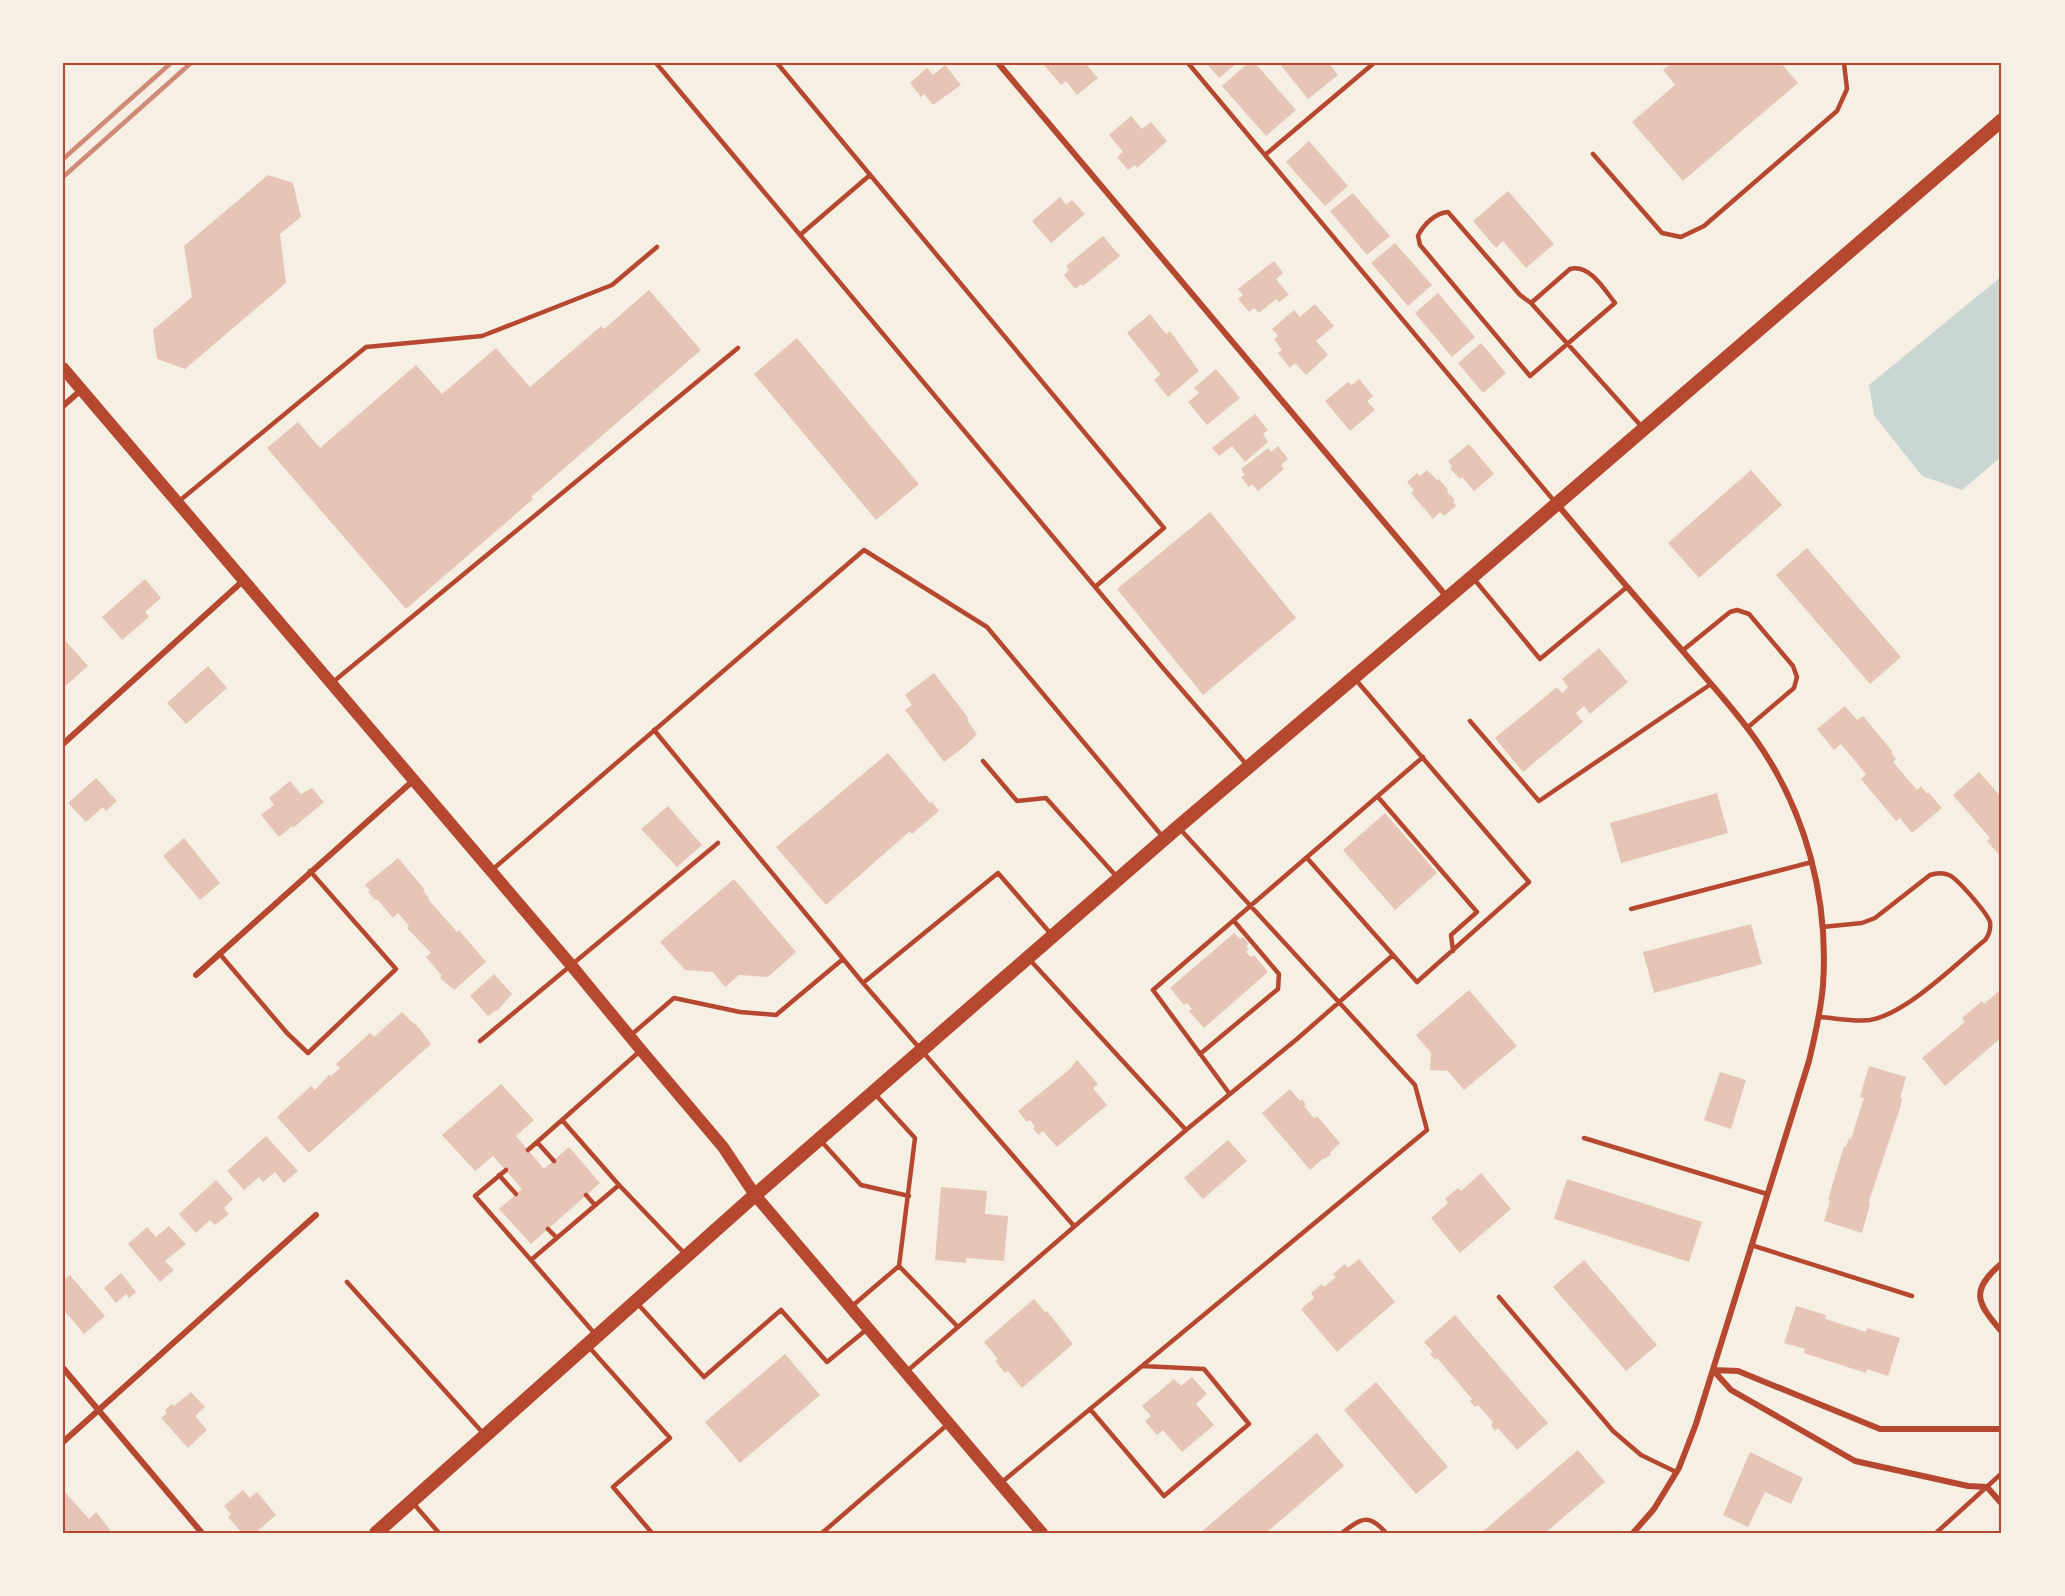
<svg xmlns="http://www.w3.org/2000/svg" width="2065" height="1596" font-family="Raleway,sans-serif">
  <rect width="100%" height="100%" fill="#f6efe4"/>
  <path fill="#c9d6d2" d="M2002,276V456L1962,490L1922,476L1874,415L1869,385Z"/>
  <path fill="#e6c5b7" d="M1046,63H1085L1098,78L1077,95L1066,81L1061,85L1044,65Z
    M1206,63H1237L1219,78Z
    M1248,63H1255L1296,110L1266,136L1222,86Z
    M1279,63H1329L1338,75L1308,99Z
    M1672,63H1781L1798,83L1683,181L1632,122L1675,85L1663,70Z
    M945,65L961,85L933,105L924,94L921,97L910,83L927,68L933,75Z
    M1131,116L1142,129L1151,122L1167,141L1137,168L1135,165L1128,170L1117,157L1123,152L1109,135Z
    M1309,141L1348,186L1325,206L1286,162Z
    M268,175L293,183L301,217L280,234L286,283L185,369L157,359L153,330L192,297L184,246Z
    M1508,191L1554,244L1526,268L1503,241L1496,248L1473,221Z
    M1353,193L1390,236L1367,255L1330,211Z
    M1060,197L1066,205L1072,200L1085,214L1051,243L1032,221Z
    M1103,236L1120,256L1083,286L1081,284L1075,289L1064,275L1069,270L1066,266Z
    M1395,243L1432,285L1408,306L1371,263Z
    M1274,261L1283,273L1276,279L1289,295L1279,302L1276,299L1259,313L1254,308L1249,312L1238,299L1243,295L1238,289Z
    M649,290L701,350L531,497L533,499L406,609L267,448L298,422L320,448L416,365L442,394L496,348L530,387L601,326L604,329Z
    M1438,293L1475,337L1452,357L1415,313Z
    M1315,304L1334,326L1316,341L1328,355L1306,375L1295,363L1290,368L1278,353L1282,350L1274,339L1278,336L1272,329L1294,310L1300,317Z
    M1150,314L1166,334L1170,331L1199,371L1168,397L1154,380L1161,374L1159,373L1127,333Z
    M797,338L919,484L876,520L754,374Z
    M1481,343L1506,373L1483,393L1458,363Z
    M1216,369L1240,398L1207,425L1188,402L1199,393L1194,388Z
    M1359,379L1373,396L1367,401L1375,410L1350,431L1325,401L1348,382L1352,385Z
    M1255,414L1268,430L1263,434L1268,442L1245,462L1232,446L1219,456L1212,448Z
    M1469,444L1494,474L1474,491L1462,477L1460,479L1450,468L1452,466L1448,461Z
    M1278,446L1288,459L1281,465L1284,469L1258,491L1252,484L1249,487L1241,477L1245,475L1241,469L1268,448L1271,452Z
    M1427,470L1438,481L1439,479L1448,490L1447,492L1455,500L1453,502L1456,506L1444,516L1440,512L1433,519L1411,493L1414,490L1407,482L1417,473L1420,476Z
    M1751,470L1782,505L1699,578L1668,543Z
    M1210,512L1296,618L1203,695L1117,589Z
    M1807,548L1901,657L1870,684L1776,575Z
    M145,579L161,598L145,612L149,617L122,640L102,617Z
    M63,638L88,666L63,688Z
    M1599,648L1628,682L1590,714L1584,706L1576,713L1583,722L1523,772L1495,738L1557,687L1562,693L1568,687L1562,679Z
    M208,666L227,688L186,724L167,703Z
    M934,673L969,719L967,720L977,734L965,746L944,762L905,710L912,705L905,695Z
    M1845,706L1857,720L1863,716L1893,752L1891,753L1896,759L1893,762L1917,790L1921,786L1927,794L1928,792L1942,808L1912,833L1900,818L1896,821L1861,779L1866,774L1841,744L1834,750L1817,729Z
    M888,753L930,803L932,802L939,811L912,834L910,831L826,905L776,847Z
    M1979,772L2002,798V858L1987,841L1990,838L1953,795Z
    M96,778L117,801L106,811L103,807L86,822L68,803Z
    M290,781L301,794L312,788L324,802L293,828L292,826L279,837L261,815L274,805L269,798Z
    M1717,793L1728,833L1621,863L1610,823Z
    M668,806L702,845L677,867L641,829Z
    M1385,813L1437,873L1395,910L1343,850Z
    M184,838L220,883L200,900L163,856Z
    M398,858L425,890L423,891L429,898L428,899L457,932L459,930L486,962L454,990L440,978L442,976L426,957L431,953L407,928L409,926L398,913L393,918L377,899L375,900L368,892L370,890L365,885Z
    M734,879L796,952L768,977L739,975L725,987L713,972L685,970L660,942Z
    M1751,924L1762,964L1654,993L1643,952Z
    M1234,933L1240,939L1243,937L1249,944L1246,946L1249,949L1246,952L1251,957L1254,955L1268,972L1204,1028L1189,1011L1192,1009L1187,1003L1184,1005L1170,988Z
    M494,974L512,994L497,1011L496,1010L488,1016L470,996Z
    M2002,985V1037L1945,1086L1922,1058L1965,1022L1962,1018L1982,1001L1984,1004L2000,990L1999,988Z
    M1469,990L1517,1046L1464,1090L1448,1071L1430,1070L1431,1053L1416,1035Z
    M402,1012L414,1024L415,1023L431,1044L309,1153L277,1117L311,1086L315,1090L329,1075L331,1076L340,1068L336,1064L370,1033L374,1037Z
    M1077,1060L1098,1084L1093,1088L1107,1105L1057,1147L1043,1131L1038,1135L1033,1128L1035,1127L1030,1120L1027,1122L1018,1111L1070,1069Z
    M1869,1066L1906,1077L1900,1098H1902L1900,1108L1869,1201L1870,1202L1868,1211L1862,1233L1824,1221L1830,1201L1828,1200L1844,1146L1846,1147L1849,1138L1851,1139L1864,1098L1860,1097Z
    M1720,1072L1746,1080L1731,1129L1704,1120Z
    M501,1084L534,1120L516,1136L544,1169L569,1147L600,1183L531,1244L499,1209L522,1189L493,1156L475,1171L442,1135Z
    M1290,1089L1300,1101L1302,1099L1306,1105L1304,1106L1314,1118L1317,1116L1340,1143L1330,1153L1331,1154L1325,1159L1324,1158L1310,1170L1262,1113Z
    M266,1136L298,1171L284,1183L275,1172L263,1182L259,1177L244,1190L227,1171Z
    M1228,1140L1247,1161L1203,1199L1184,1178Z
    M1481,1173L1511,1209L1460,1253L1431,1218L1448,1203L1445,1199L1458,1188L1461,1191Z
    M1567,1179L1702,1222L1689,1262L1554,1219Z
    M216,1180L233,1199L224,1208L229,1214L215,1225L210,1220L196,1233L179,1214Z
    M941,1187L987,1191L985,1214L1008,1216L1004,1261L966,1258V1263L935,1260Z
    M169,1226L186,1244L165,1261L174,1270L160,1282L128,1244L147,1227L156,1237Z
    M1359,1259L1395,1302L1337,1352L1301,1309L1314,1298L1311,1293L1322,1284L1324,1287L1336,1277L1333,1274L1345,1264L1348,1268Z
    M1584,1260L1657,1345L1626,1371L1553,1287Z
    M121,1273L136,1292L129,1298L126,1294L116,1303L104,1288Z
    M70,1275L105,1316L84,1334L63,1309V1281Z
    M1034,1299L1045,1312L1047,1311L1073,1344L1022,1388L1008,1371L1005,1373L995,1361L998,1359L984,1342Z
    M1796,1306L1826,1315L1825,1319L1866,1332L1867,1328L1900,1338L1888,1376L1867,1369L1866,1373L1804,1353L1805,1349L1784,1343Z
    M1455,1315L1548,1423L1517,1450L1498,1428L1495,1431L1491,1425L1493,1422L1478,1405L1475,1407L1470,1401L1472,1399L1437,1358L1435,1360L1430,1354L1433,1352L1424,1342Z
    M785,1354L820,1395L740,1463L705,1422Z
    M1192,1377L1207,1394L1196,1404L1214,1425L1182,1452L1163,1430L1157,1435L1145,1421L1151,1416L1142,1406L1174,1379L1181,1386Z
    M1376,1382L1448,1467L1416,1494L1344,1410Z
    M191,1392L205,1407L195,1416L207,1430L188,1448L161,1418L167,1413L165,1410L172,1404L174,1406Z
    M1317,1433L1344,1466L1266,1533H1200Z
    M1578,1450L1605,1482L1545,1533H1481Z
    M1750,1452L1803,1478L1791,1504L1765,1492L1748,1527L1723,1515Z
    M243,1490L250,1498L257,1492L276,1515L255,1533H242L228,1517L231,1514L224,1506Z
    M65,1492L89,1519L96,1512L111,1531L109,1533H63V1494Z"/>
  <g fill="none" stroke-linecap="round" stroke-linejoin="round">
    <path stroke="#b5482f" stroke-width="4.5" d="M656,63L1163,668L1247,765
      M777,63L1164,528L1095,587
      M1188,63L1555,502
      M1593,154L1662,233L1681,237L1704,226L1837,111L1847,89L1844,63
      M1265,155L1374,63
      M800,235L870,175
      M1531,303L1520,295L1448,212C1435,213 1423,225 1418,236L1420,245L1530,376L1615,303C1604,289 1590,264 1570,269L1531,303L1642,427
      M178,502L366,347L482,336L612,285L657,247
      M1474,579L1540,659L1627,587
      M1682,651L1730,612L1737,610L1749,614L1793,666L1797,677L1794,688L1747,728
      M333,682L738,348
      M1470,721L1539,801L1711,684
      M654,730L863,983
      M983,761L1017,801L1046,798L1117,877
      M1378,797L1477,912L1451,935L1453,951
      M1307,858L1417,982L1529,882L1356,680
      M492,870L864,550L987,627L1163,837
      M1631,909L1812,862
      M1051,934L998,873L863,983L1074,1226
      M219,953L287,1033L308,1053L396,969L310,871
      M1819,1017C1836,1018 1853,1022 1870,1020C1906,1014 1956,964 1985,940C1989,935 1991,929 1990,922C1987,913 1958,879 1949,875C1942,872 1936,873 1930,875L1875,918L1862,923L1822,927
      M631,1035L674,998L740,1012L776,1015L843,959
      M480,1041L718,843
      M640,1051L562,1120L619,1185L685,1254
      M1200,1054L1278,989L1279,974L1234,921
      M874,1093L915,1138L899,1266L958,1327
      M1229,1093L1153,990L1423,757
      M1186,1130L1297,1039L1393,955
      M1584,1138L1767,1194
      M821,1141L861,1185L909,1196
      M537,1142L554,1161
      M528,1150L562,1120
      M506,1170L475,1196L531,1260
      M499,1175L516,1194
      M586,1195L595,1205
      M548,1229L557,1238
      M1751,1245L1912,1296
      M347,1282L483,1433
      M1499,1297L1613,1431L1641,1455L1676,1472
      M636,1302L704,1377L781,1310L827,1362L866,1330
      M851,1307L899,1266
      M595,1334L531,1260L619,1185
      M589,1347L670,1438L613,1487L652,1533
      M906,1372L1186,1130L1030,960
      M1090,1409L1164,1496L1249,1424L1204,1369L1142,1366
      M1002,1482L1427,1130L1415,1085L1180,829
      M413,1503L439,1533
      M822,1533L947,1425
      M1342,1533C1361,1518 1369,1513 1386,1533
      M1936,1533L2002,1473"/>
    <path stroke="#b5482f" stroke-width="6" d="M998,63L1447,597
      M63,406L81,390
      M1557,504C1598,553 1639,601 1681,649C1706,679 1734,708 1756,740C1806,811 1829,899 1823,985C1821,1011 1815,1036 1809,1061L1696,1424L1679,1468L1654,1509L1633,1533
      M63,744L245,579
      M196,975L415,779
      M2002,1263C1969,1291 1977,1303 2002,1332
      M63,1368L202,1533
      M1713,1370L1731,1390L1855,1461L1968,1486L1987,1487L2002,1504
      M1713,1370L1738,1371L1880,1429H2002
      M63,1442L316,1215"/>
    <path stroke="#b5482f" stroke-width="12" d="M63,368L571,965L641,1050L723,1147L755,1195L1042,1533"/>
    <path stroke="#b5482f" stroke-width="14" d="M376,1533L755,1195L1178,827L1472,577L2002,120"/>
    <path stroke="#cf8b77" stroke-width="4.5" d="M63,159L171,63
      M63,177L191,63"/>
  </g>
  <rect width="2065" height="1596" fill="none" stroke="#f6efe4" stroke-width="129"/>
  <rect x="64" y="64" width="1936" height="1468" fill="none" stroke="#b5482f" stroke-width="2"/>
</svg>
